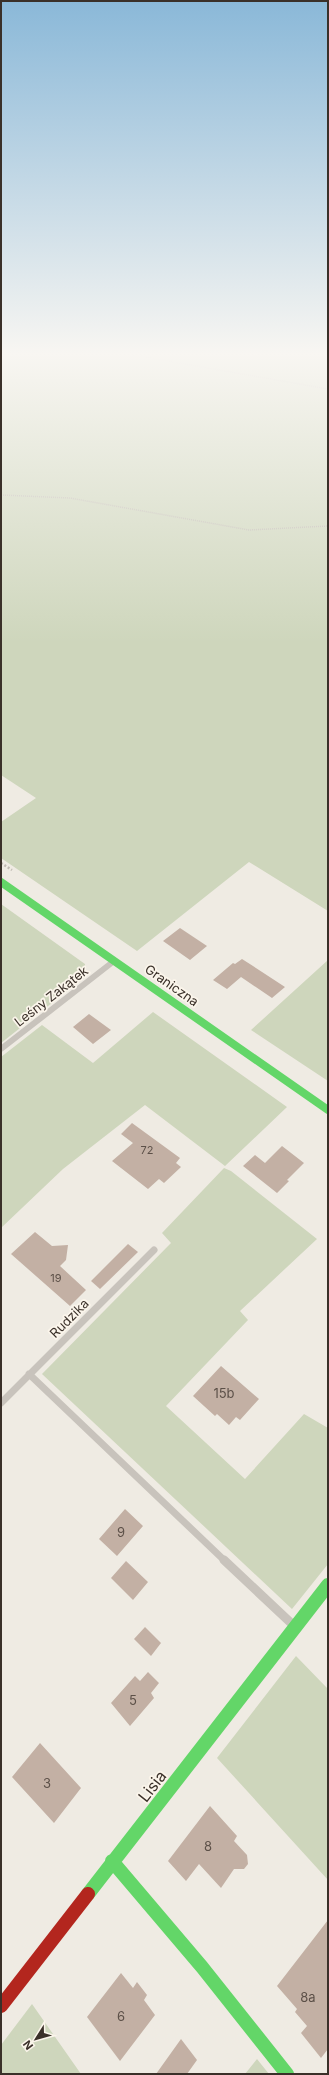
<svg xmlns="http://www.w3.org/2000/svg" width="329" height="2075" font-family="Inter,sans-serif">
  <rect width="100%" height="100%" fill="#efebe3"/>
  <path fill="#ced6bc" d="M1,353H328V911L249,862L137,951L1,858V822L36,798L1,775Z
    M1,904L85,964V977L1,1043Z
    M328,960V1081L251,1030Z
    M153,1012L287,1107L225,1166L145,1105L63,1169L1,1228V1057L42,1025L93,1063Z
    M224,1168L231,1171L317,1239L240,1311L248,1320L166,1406L245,1479L304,1414L328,1428V1564L292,1609L42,1374L171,1243L162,1233Z
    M296,1656L328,1689V1880L217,1758Z
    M32,2004L81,2074H1V2045Z
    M257,2059L269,2074H245Z"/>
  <path fill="#c3b0a4" d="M180,928L207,946L190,960L163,941Z
    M242,959L253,966L285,987L272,998L241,977L227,989L213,980L233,963L235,964Z
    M89,1014L111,1030L93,1044L73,1027Z
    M132,1123L180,1158L176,1163L181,1167L164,1183L159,1179L148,1189L112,1161L133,1143L121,1134Z
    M282,1146L304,1163L287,1180L289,1181L277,1193L243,1166L255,1155L265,1163Z
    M35,1232L52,1246L68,1245L66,1260L60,1266L86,1290L70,1306L11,1254Z
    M128,1244L138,1252L100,1289L91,1281Z
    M221,1366L259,1399L240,1420L236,1417L229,1425L217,1414L215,1416L193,1396Z
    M125,1509L143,1526L117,1556L99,1539Z
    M126,1561L148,1582L133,1600L111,1578Z
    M145,1627L161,1643L151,1656L134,1639Z
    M148,1672L159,1683L151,1693L154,1698L130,1726L111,1703L135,1676L140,1681Z
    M40,1743L81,1788L54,1823L12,1777Z
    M210,1806L237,1836L234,1841L247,1855L248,1864L244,1869H234L221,1888L199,1864L186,1881L168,1861Z
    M328,1920V2049L321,2058L301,2033L307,2026L295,2012L297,2009L277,1986Z
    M121,1973L133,1988L137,1982L147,1995L144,2000L155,2015L120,2061L87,2017Z
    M181,2039L197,2060L187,2074H156Z"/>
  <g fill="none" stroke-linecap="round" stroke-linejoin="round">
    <path stroke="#c1bbb4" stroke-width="1.5" stroke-dasharray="1 1" stroke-linecap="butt" d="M122,353L328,389
      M1,495L70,498L249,530L328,526"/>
    <path stroke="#c1bbb4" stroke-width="2.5" stroke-dasharray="2 2" stroke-linecap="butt" d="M1,863L12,870"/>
    <path stroke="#c8c3bc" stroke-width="6" d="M1,1049L114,961"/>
    <path stroke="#c8c3bc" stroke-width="7" d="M29,1374L225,1561
      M1,1403L154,1250"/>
    <path stroke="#c8c3bc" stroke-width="9" d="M224,1560L291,1623"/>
    <path stroke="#63d668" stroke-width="8" d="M1,882L328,1110"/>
    <path stroke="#63d668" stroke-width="14" d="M112,1861L202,1967L287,2074
      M88,1894L328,1585"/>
    <path stroke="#b3261e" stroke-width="14" d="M1,2006L88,1894"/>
  </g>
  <linearGradient id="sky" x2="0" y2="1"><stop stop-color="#8ab8d8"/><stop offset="0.55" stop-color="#f8f6f2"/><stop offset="1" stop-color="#f8f6f2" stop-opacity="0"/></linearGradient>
  <rect width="329" height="643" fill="url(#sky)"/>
  <g text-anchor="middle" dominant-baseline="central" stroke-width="3.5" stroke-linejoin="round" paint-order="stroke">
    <g font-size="11" fill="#5c5048">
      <text x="147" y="1150">72</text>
      <text x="56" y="1278">19</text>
    </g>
    <g font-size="13" fill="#3a3029" stroke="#fbf5eb">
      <text transform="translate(172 985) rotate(35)">Graniczna</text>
      <text transform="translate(51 996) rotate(-38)">Leśny Zakątek</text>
      <text transform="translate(69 1318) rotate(-45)">Rudzika</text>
    </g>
    <g font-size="13" fill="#5c5048">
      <text x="224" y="1393">15b</text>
      <text x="121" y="1532">9</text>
      <text x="133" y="1700">5</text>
      <text x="47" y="1783">3</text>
      <text x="208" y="1846">8</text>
      <text x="308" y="1997">8a</text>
      <text x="121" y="2016">6</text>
    </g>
    <g font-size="16" fill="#3a3029" stroke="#fbf5eb">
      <text transform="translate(152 1786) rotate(-52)">Lisia</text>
    </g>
  </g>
  <rect width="329" height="2075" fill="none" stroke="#3a3029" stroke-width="4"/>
  <g transform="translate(36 2039) rotate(233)" stroke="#fbf5eb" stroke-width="3" paint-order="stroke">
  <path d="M0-3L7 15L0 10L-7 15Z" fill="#3a3029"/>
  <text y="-6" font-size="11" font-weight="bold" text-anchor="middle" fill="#3a3029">N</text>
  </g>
</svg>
